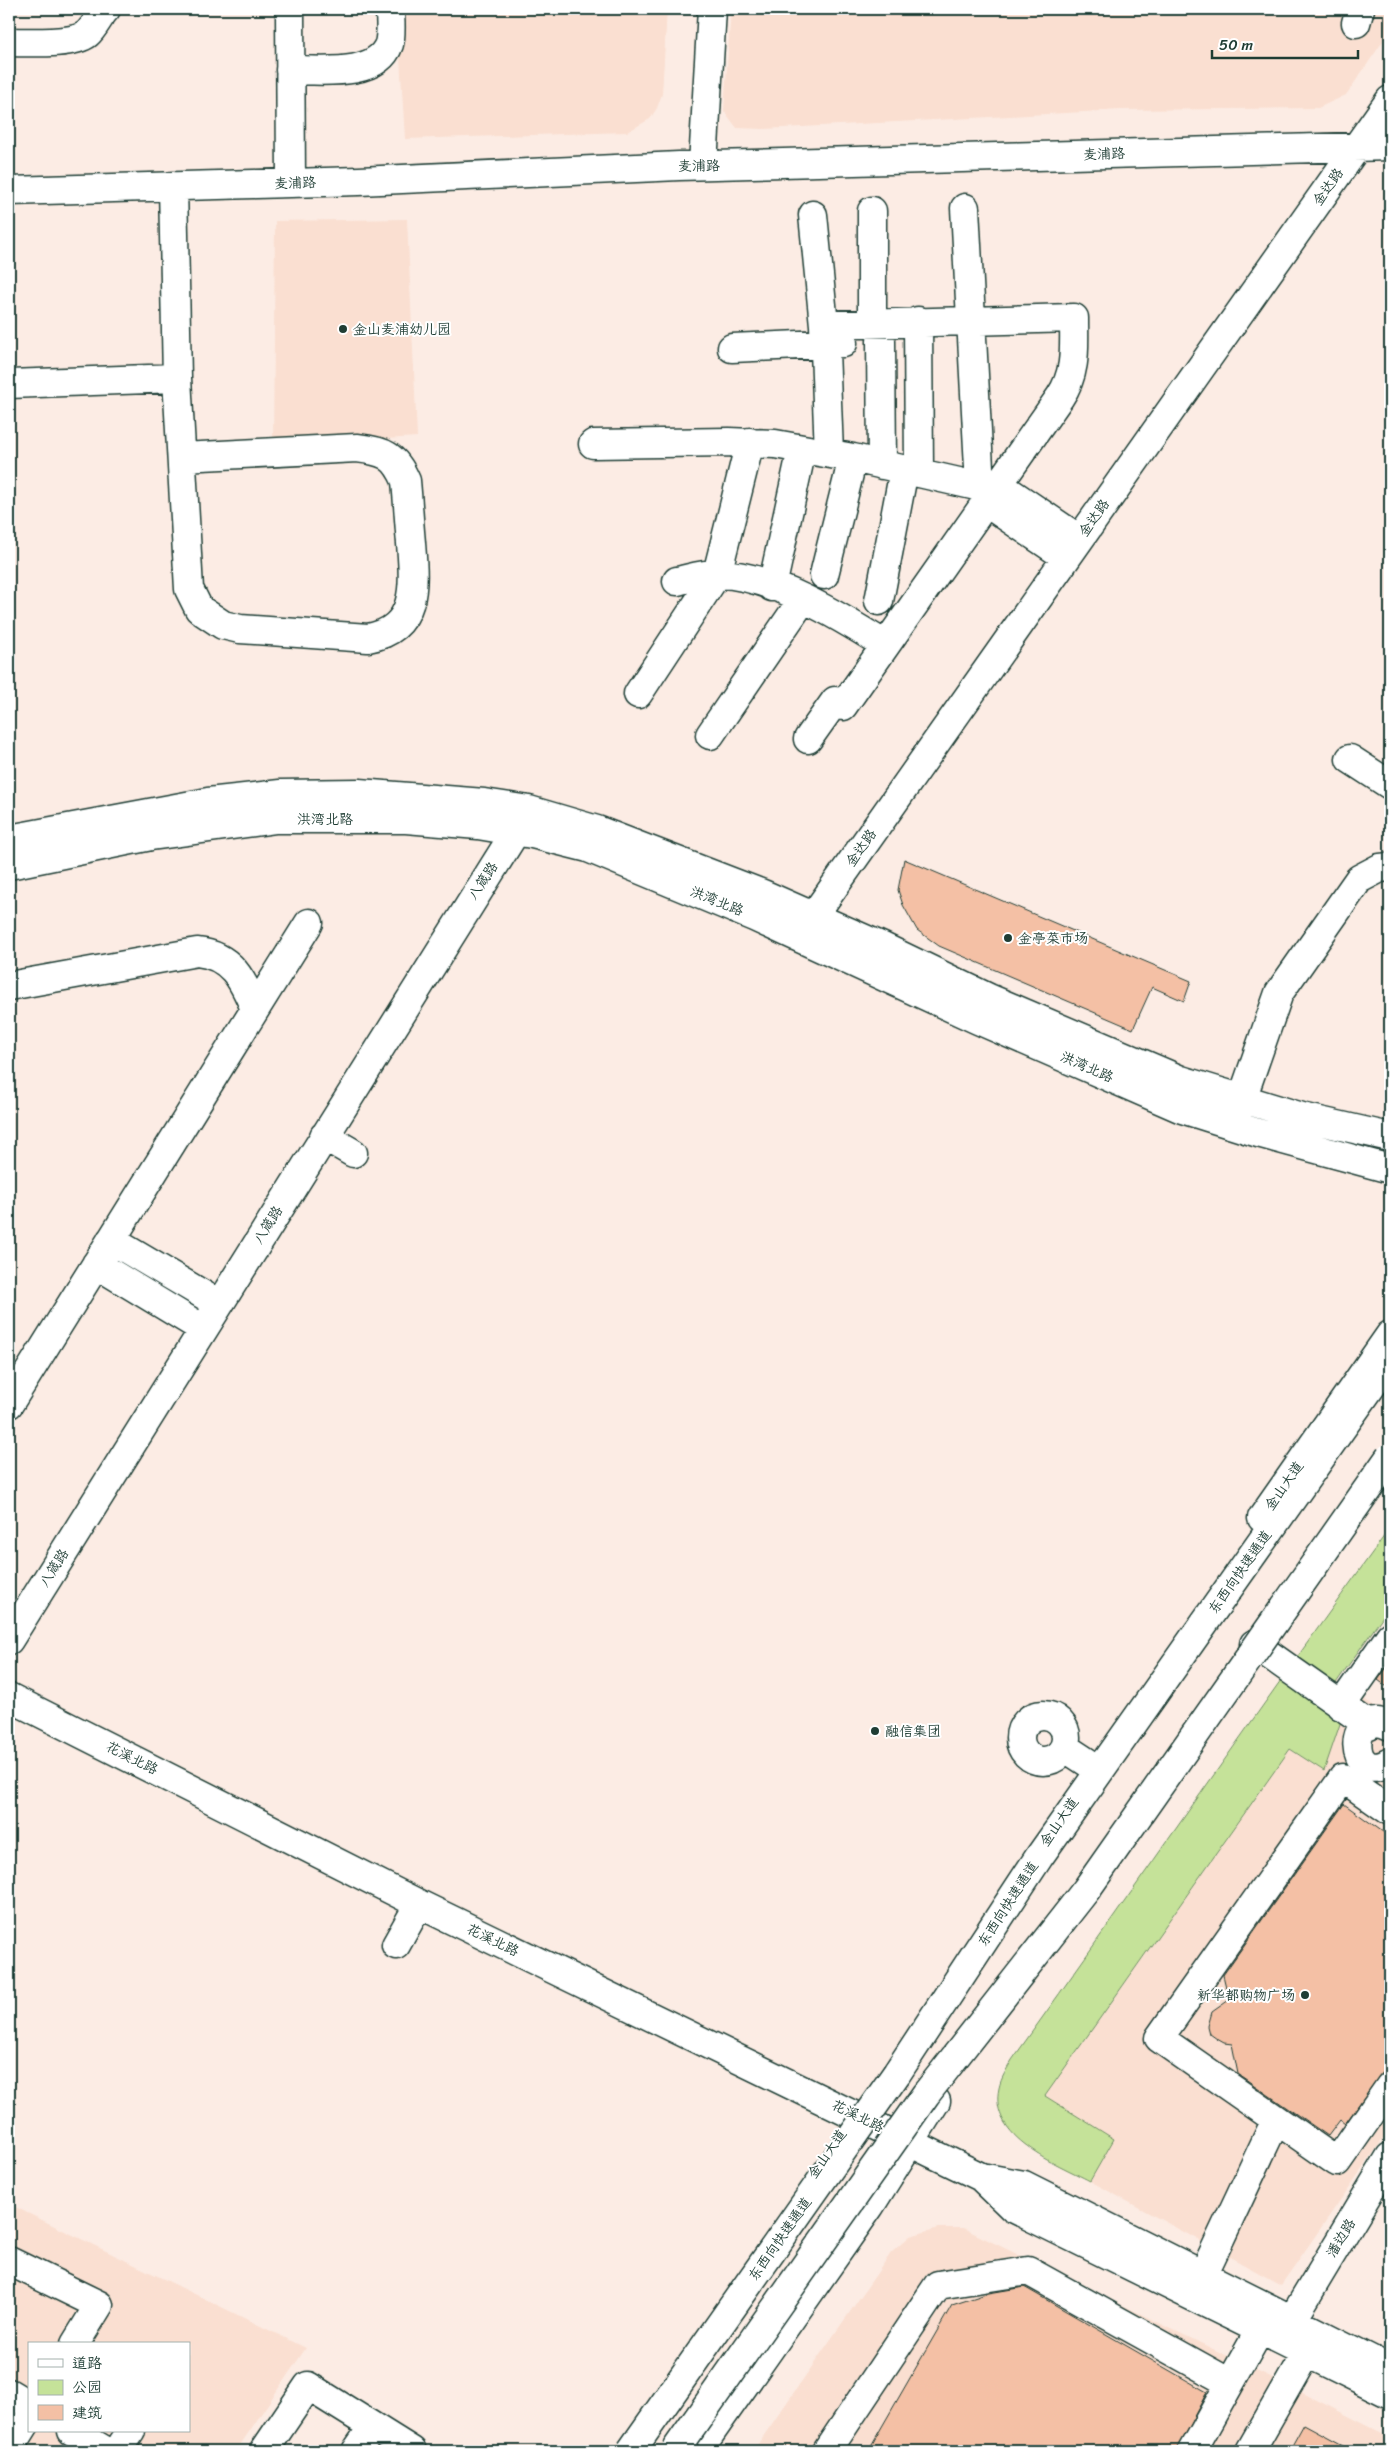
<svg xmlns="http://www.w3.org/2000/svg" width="1399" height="2460" font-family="Sriracha,'LXGW WenKai TC',sans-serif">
  <rect width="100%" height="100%" fill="#fcece4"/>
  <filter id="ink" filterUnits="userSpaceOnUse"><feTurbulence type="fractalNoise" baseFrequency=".02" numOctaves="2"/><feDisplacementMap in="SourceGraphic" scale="10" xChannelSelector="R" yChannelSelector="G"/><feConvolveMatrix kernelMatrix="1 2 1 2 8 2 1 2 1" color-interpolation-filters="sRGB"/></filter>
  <g filter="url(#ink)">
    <path fill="#fadfd1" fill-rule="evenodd" d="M397,9H667L662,94L657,108L650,119L627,132L405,139Z
      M731,9H1390V31L1346,95L1318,108L1121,110L764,129L737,128L724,111Z
      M407,219L417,437L273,446L275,221Z
      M1337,1680L1390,1717V2129L1281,2285L1090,2181L1113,2139L1045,2096L1290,1749L1324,1771L1322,1703Z
      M9,2204L306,2348L236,2451H9ZM29,2344H189V2431H29Z
      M939,2228H963L1277,2380L1390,2437V2451H753L891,2253L910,2236Z"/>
    <path fill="#c5e299" stroke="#729066" d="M1390,1528V1606L1322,1703L1342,1718L1324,1771L1290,1749L1045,2096L1114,2139L1090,2181C1056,2163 988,2138 999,2088C1001,2078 1007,2069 1012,2060C1139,1883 1262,1704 1390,1528Z"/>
    <path fill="#f4c0a5" stroke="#1f3d34" d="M904,859L1191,981L1184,1001L1152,987L1133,1029L939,946L917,930L903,905L898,890Z
      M1390,1663V1689L1378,1680Z
      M1344,1804L1390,1837V2061L1345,2124L1340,2120L1328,2136L1238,2074L1232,2044L1224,2043L1217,2039L1210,2034L1208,2026L1212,2012L1229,2000L1223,1975Z
      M1024,2287L1207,2392L1176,2451H868L952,2305L989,2293Z
      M1304,2424L1354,2451H1289Z"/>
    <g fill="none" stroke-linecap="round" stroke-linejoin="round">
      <g stroke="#1f3d34" stroke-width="31">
        <path id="minor" d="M290,9L291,183
          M1356,23L1360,9
          M9,42C27,42 73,45 87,34C95,27 99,16 106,9
          M290,70C319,70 377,78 389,44C392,33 390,20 390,9
          M703,165L712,9
          M9,191L359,181L679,166L1390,146
          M965,208L980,486
          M872,211V323
          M813,215L824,325L829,453
          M918,321L919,473
          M881,341L882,465
          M732,348L843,343
          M177,378L189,589L199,609L223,625L240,629L368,638C419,629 414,583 411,543C409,522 408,502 406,481C395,455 384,451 357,448L182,457
          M9,384L177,378L173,186
          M593,444L729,442L775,444L853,458L994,490
          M998,484L1079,539
          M985,502L1066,557
          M824,575L853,458
          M677,581C691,578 705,573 719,574C772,575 841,617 885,645
          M772,587L802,449
          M879,601L904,470
          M638,694L717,574L750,442
          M710,735L803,599
          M808,739L835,701L843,706L1060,397C1077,372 1074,347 1074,318L824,325
          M1350,759L1390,785
          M800,935L1390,100
          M9,986L197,952C231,955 243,980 255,1009
          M1234,1122L1279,993L1359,879L1380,868L1390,867
          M324,1136L353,1153
          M111,1240L219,1304
          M96,1264L203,1329
          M9,1404L309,923
          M9,1640L528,812
          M1254,1644L1369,1725
          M9,1697L419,1904L981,2177L1024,2185L1390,2369
          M1341,1706L1390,1636
          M1020 1738a23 23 0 1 1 46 0a23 23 0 1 1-46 0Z
          M1390,1726C1345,1704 1348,1787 1390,1762
          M1064,1747L1096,1768
          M1390,1811L1343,1778L1159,2038L1337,2162L1390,2086
          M396,1945L419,1904
          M981,2177L1013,2208L1390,2394
          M9,2261L99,2305L75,2344
          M1203,2275L1276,2120
          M1292,2320L1390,2157
          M9,2393L29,2405
          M72,2431L106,2451
          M9,2450L29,2418
          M118,2451L131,2431
          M264,2451L308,2386L412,2451
          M356,2451L373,2427
          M827,2451L938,2285L1028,2271L1230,2383
          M1192,2451L1260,2330
          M1250,2451L1306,2353"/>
      </g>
      <g stroke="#1f3d34" stroke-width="31">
        <path id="major" d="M9,839L208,802L280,794L359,793L484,803L529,810L597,830L763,894L883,947L989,998L1181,1080L1302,1117L1390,1137
          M9,865L151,836L276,819H406L478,825L532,834L588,848L754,917L978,1020L1182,1109L1258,1133L1390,1169
          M1262,1518L1390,1335
          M698,2451L870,2206L936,2101"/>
      </g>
      <g stroke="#1f3d34" stroke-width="31">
        <path id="highway" d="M897,2073L1039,1857L1390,1360"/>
      </g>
      <use href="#minor" stroke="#fff" stroke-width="28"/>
      <use href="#major" stroke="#fff" stroke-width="28"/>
      <use href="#highway" stroke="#fff" stroke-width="28"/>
      <g stroke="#1f3d34" stroke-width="31" stroke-linecap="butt">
        <path id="highway-bridge" d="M631,2451L897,2073
          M675,2451L926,2094L1086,1890L1390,1457"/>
      </g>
      <use href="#highway-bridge" stroke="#fff" stroke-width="28"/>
    </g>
  </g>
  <g fill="#1f3d34" stroke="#fff" stroke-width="2">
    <circle cx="343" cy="329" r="5"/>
    <circle cx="1008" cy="938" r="5"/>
    <circle cx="875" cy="1731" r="5"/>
    <circle cx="1305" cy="1995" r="5"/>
  </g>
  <g text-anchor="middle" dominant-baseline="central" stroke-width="4" stroke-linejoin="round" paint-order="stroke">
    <g font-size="14" fill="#1f3d34" stroke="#fff">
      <text transform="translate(1104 154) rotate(-2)">麦浦路</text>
      <text transform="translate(699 166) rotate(-1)">麦浦路</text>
      <text transform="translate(295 183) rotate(-2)">麦浦路</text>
      <text transform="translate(1328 187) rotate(-55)">金达路</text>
      <text transform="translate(1094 518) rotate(-55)">金达路</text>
      <text x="325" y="819">洪湾北路</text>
      <text transform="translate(861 848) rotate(-55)">金达路</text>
      <text transform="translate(483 881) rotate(-57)">八箴路</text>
      <text transform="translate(717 901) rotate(22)">洪湾北路</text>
      <text transform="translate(1087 1067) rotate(24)">洪湾北路</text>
      <text transform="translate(268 1225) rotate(-58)">八箴路</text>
      <text transform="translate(1284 1486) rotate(-55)">金山大道</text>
      <text transform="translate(54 1568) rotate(-58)">八箴路</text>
      <text transform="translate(1240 1572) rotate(-55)">东西向快速通道</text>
      <text transform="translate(132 1758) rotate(27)">花溪北路</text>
      <text transform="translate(1059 1822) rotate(-55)">金山大道</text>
      <text transform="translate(1008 1904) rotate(-57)">东西向快速通道</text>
      <text transform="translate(493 1940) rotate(26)">花溪北路</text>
      <text transform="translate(858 2116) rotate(26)">花溪北路</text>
      <text transform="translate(827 2154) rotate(-55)">金山大道</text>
      <text transform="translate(1341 2238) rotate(-59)">潘边路</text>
      <text transform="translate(780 2239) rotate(-55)">东西向快速通道</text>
    </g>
    <g font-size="14" fill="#1f3d34" stroke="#fff" text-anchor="start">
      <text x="353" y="329">金山麦浦幼儿园</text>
      <text x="1018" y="938">金亭菜市场</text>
      <text x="885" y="1731">融信集团</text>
      <text x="1295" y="1995" text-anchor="end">新华都购物广场</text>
    </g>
  </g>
  <rect width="1399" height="2460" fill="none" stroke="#fff" stroke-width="30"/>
  <rect x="15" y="15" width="1369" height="2430" fill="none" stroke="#1f3d34" stroke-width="2" filter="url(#ink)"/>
  <rect x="28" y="2342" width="162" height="90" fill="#ffffff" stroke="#a5b1ae"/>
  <rect x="38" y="2359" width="25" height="8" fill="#ffffff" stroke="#a5b1ae"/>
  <text x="72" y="2368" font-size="15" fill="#1f3d34">道路</text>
  <rect x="38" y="2380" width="25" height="15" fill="#c5e299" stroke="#a5b1ae"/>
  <text x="72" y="2392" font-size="15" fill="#1f3d34">公园</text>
  <rect x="38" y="2405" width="25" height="15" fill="#f4c0a5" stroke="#a5b1ae"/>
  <text x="72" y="2418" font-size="15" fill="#1f3d34">建筑</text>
  <path d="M1212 50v8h146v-8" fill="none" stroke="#1f3d34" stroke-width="2.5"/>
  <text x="1219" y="50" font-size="15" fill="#1f3d34" stroke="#ffffff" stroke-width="4" paint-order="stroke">50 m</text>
</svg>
